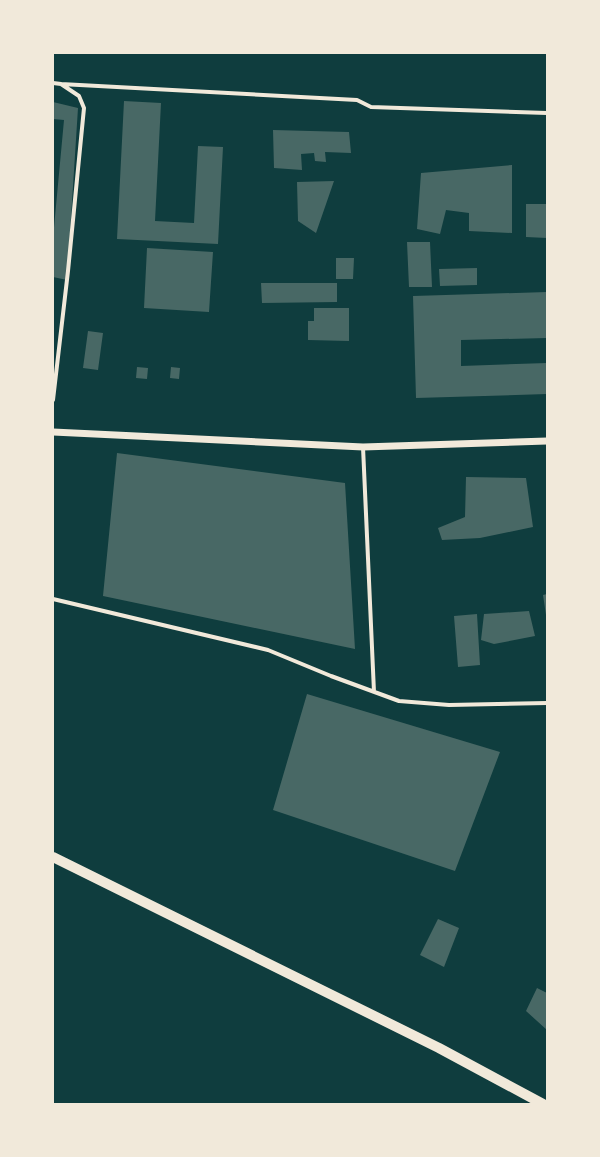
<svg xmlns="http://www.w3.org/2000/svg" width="600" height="1157" font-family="Barlow,sans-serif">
  <rect width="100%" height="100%" fill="#0f3d3e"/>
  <path fill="#486865" d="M124,101L161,103L155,221L194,223L198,146L223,147L218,244L117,239Z
    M53,102L78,108L67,280L53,277V238L64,120L53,119Z
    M273,130L349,132L351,153L325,152L326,162L315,161L314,153L301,154L302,170L274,168Z
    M512,165V233L469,231V213L446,210L440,234L417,229L421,173Z
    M334,181L316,233L298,221L297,182Z
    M526,204H547V238L526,237Z
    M407,242H430L432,287H409Z
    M147,248L213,252L209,312L144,308Z
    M336,258H354L353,279H336Z
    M477,268V285L440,286L439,269Z
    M261,283H337V302L262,303Z
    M547,292V338L461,340V366L547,363V394L416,398L413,296Z
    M314,308H349V341L308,340V321H314Z
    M88,331L103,333L98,370L83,368Z
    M137,367L148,368L147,379L136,378Z
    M171,367L180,368L179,379L170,378Z
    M117,453L345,483L355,649L103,596Z
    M466,477L526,478L533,527L480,538L442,540L438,528L465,517Z
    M547,594V615H546L543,595Z
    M529,611L535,636L494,644L481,640L484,614Z
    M477,614L480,665L458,667L454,616Z
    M307,694L500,752L455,871L273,810Z
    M438,919L459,928L444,967L420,955Z
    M537,988L547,993V1030L526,1011Z"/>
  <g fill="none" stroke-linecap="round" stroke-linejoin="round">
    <path stroke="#f1e9da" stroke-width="4" d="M53,83L61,84L79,96L84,108L68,271L53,400
      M61,84L357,100L371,107L547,113
      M363,447L374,692
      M53,599L268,650L331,676L399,701L449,705L547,703"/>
    <path stroke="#f1e9da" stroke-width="7" d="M53,432L363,447L547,441"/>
    <path stroke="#f1e9da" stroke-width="10" d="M53,857L439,1048L543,1104"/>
  </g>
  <rect width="600" height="1157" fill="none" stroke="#f1e9da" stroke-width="108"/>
</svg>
